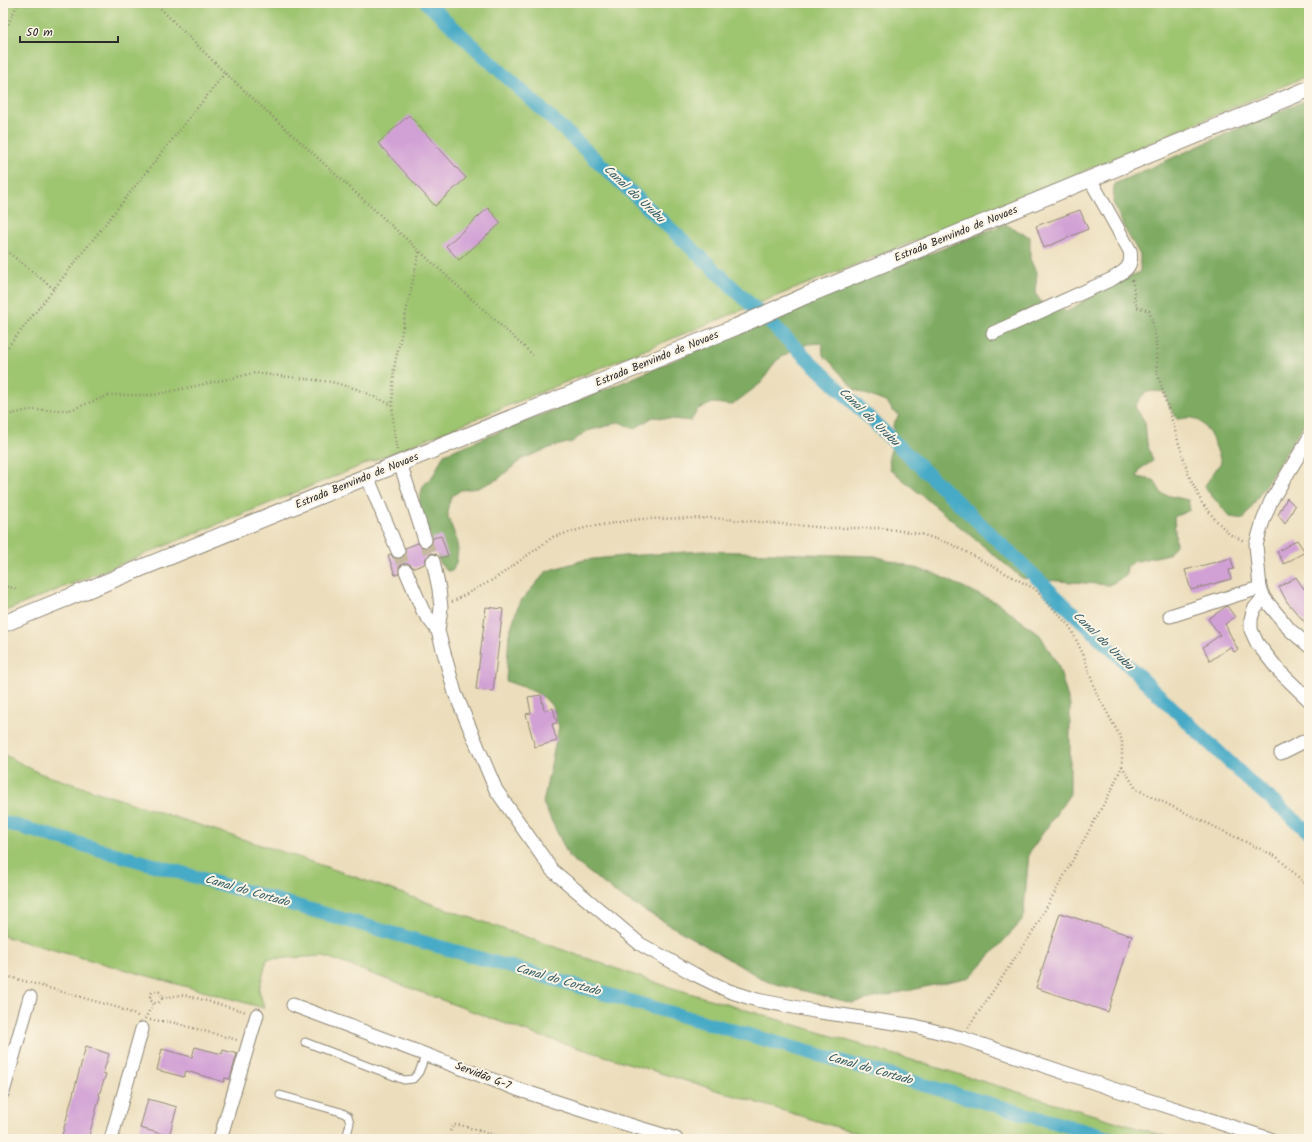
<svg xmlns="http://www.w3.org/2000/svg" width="1312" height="1142" font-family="Kalam,sans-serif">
  <rect width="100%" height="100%" fill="#fcf5e5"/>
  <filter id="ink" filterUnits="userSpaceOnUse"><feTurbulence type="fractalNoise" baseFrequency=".025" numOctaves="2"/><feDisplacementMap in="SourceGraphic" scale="8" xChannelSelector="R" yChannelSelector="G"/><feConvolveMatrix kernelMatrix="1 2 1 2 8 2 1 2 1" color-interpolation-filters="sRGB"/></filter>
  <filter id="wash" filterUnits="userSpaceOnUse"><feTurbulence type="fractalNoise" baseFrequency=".012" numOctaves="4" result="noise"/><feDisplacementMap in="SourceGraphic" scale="16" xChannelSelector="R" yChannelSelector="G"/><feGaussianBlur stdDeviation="0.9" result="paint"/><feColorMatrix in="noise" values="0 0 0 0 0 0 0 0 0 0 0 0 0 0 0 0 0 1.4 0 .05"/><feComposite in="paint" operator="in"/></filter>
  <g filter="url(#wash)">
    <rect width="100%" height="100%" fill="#ecdebc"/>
    <path fill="#9ec570" stroke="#64784e" d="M3,3H1309V75L997,208L769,299L3,612Z
      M3,754L39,773L301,858L663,985L1174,1139H876L533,1034L324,956L267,959L259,990L264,1008L3,936Z"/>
    <path fill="#7eaa62" stroke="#546a46" d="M1309,99V416L1244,519L1230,517L1204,487L1221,462C1217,449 1208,422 1193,418C1188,417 1182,419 1177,419L1170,408L1164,392C1146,390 1144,391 1135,407L1145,422L1147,443L1153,461L1140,469L1137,477L1154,480L1162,494L1188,500L1190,510L1174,517L1176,545L1169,554L1133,562L1127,566L1126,576L1109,585L1022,578L890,469L889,456L895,437L893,425L899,415L892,410L888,403L855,390L832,364L823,355L822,343L808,344L791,351L776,361L761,383L732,405L713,403L698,409L691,421L653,417L634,429L619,422L603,427L587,431L572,442L552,447L522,459L498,479L478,488L461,490L452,496L448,506V517L456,538L458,550L456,563L453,570L447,571L441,565L418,505L423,486L434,474L444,454L614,386L839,290L1005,224L1030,237V259L1037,274L1035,293L1044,306L1068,311L1101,290L1140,272V255L1124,228L1113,202L1114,184L1246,125Z
      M703,551L875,556L935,574L998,603L1040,635L1058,665L1070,705V794L1029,853L1023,920L970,977L852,1003L768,982L621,897L569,857L543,803L559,726C555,720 556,713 553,708C544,692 522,687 506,681L509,634L519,603L547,571L584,560L624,556Z"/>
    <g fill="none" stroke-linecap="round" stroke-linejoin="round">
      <path stroke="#47aac6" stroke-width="14" d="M427,3L701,257L1247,779L1309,832
        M3,822L1113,1139"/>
    </g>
    <g id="blocks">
      <path fill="#d1a0d5" d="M409,115L466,178L435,206L378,143Z
        M488,208L501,223L459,260L446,246Z
        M1080,210L1088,229L1044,248L1036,226Z
        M1287,498L1295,506L1285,524L1278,515Z
        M441,536L448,556L440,558L436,554L431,553L426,558L425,564L414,568L410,564H403L399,567V574L395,575L388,555L391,554L393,558H401L405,556V548L418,543L423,548L428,547L431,545L433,538Z
        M1297,540L1305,552L1284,564L1277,552Z
        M1231,558L1234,569L1229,570L1231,579L1191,590L1185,570Z
        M1296,577L1304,589L1309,585V627L1287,602L1279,587Z
        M1227,606L1235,617L1225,624L1238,650L1234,652L1230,647L1210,661L1203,647L1220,635L1208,619Z
        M486,607L503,609L493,691L476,689Z
        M541,695L544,710L553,708L557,723L552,724L557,741L535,747L526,714L531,713L528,697Z
        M1060,913L1132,936L1108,1012L1036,988Z
        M86,1046L109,1054L103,1073L106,1074L99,1095L100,1096L88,1139H61Z
        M195,1047L222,1054L223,1050L237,1054L230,1079L225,1078L224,1082L186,1071L184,1077L157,1070L162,1049L192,1057Z
        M148,1099L177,1107L169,1136L140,1128Z"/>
    </g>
  </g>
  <g filter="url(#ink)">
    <use href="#blocks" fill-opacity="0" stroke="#8c8474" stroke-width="1"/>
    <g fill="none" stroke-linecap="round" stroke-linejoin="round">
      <path stroke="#c5ba9f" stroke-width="13" stroke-dasharray="13 6" stroke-linecap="butt" d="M425,540L433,561
        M398,551L406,571"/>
      <g stroke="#8c8474" stroke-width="9">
        <path id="service" d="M305,1042L404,1080L413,1079L419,1072L426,1054
          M280,1095L341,1112L348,1116L350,1123L346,1139"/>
      </g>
      <g stroke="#8c8474" stroke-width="15">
        <path id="minor" d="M993,333L1112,279C1125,271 1133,267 1130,251L1090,179
          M1309,438L1271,501L1263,521L1256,545L1260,588L1264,598L1290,630L1309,646
          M400,463L425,540
          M367,476L398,551
          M433,561L439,589L441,608L438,631L455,693L496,790L552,870L640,944L694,974L729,991L757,1000L814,1011L915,1026L962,1038L1110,1088L1270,1139
          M406,571L423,611L438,631
          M1264,598L1259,603L1254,609L1251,619V630L1257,643L1279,671L1309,700
          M1170,616L1236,595L1260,588
          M1281,753L1309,739
          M293,1005L517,1089L603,1117L676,1139
          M3,1092L30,997
          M111,1139L142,1029
          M220,1139L257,1015"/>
      </g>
      <g stroke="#8c8474" stroke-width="18">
        <path id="tertiary" d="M3,624L736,327L805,296L1309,89"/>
      </g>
      <path stroke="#8c8474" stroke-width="2.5" stroke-dasharray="1 3" stroke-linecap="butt" d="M155,3L225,73L533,355
        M3,35L18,3
        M3,248L54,289
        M1132,280C1135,290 1133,298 1137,307L1149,311L1151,317L1156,338L1157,372L1188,473L1202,503L1215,519L1229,534L1244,541
        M3,353L225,73
        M3,416L29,410H70L110,395H154L255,373L332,382L357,389L392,405
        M397,450L395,440L392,405L394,368L419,252
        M3,586L18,589
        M452,602L496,578L553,537L588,527L640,519L713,518L828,528H882L921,534L951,544L1035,589L1070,627L1083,654L1096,692L1122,740V766L1111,791L1034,930L968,1028
        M1122,766L1136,789L1277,857L1309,887
        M3,975L119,1008L140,1017
        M150 997a6 6 0 1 1 12 0a6 6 0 1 1-12 0Z
        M162,998L181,995L189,996L243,1011L246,1012
        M145,1019L153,1003
        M150,1020L171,1022L237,1040
        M450,1131L454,1125H460L508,1139
        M476,1139L479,1130"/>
      <use href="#service" stroke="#fff" stroke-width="7"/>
      <use href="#minor" stroke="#fff" stroke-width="13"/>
      <use href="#tertiary" stroke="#fff" stroke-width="16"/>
    </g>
  </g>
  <g text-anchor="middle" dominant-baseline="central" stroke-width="4" stroke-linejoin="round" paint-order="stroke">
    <g font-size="11" fill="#2b2b2b" stroke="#fcf5e5">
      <text transform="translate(956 234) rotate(-22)">Estrada Benvindo de Novaes</text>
      <text transform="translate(657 359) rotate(-22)">Estrada Benvindo de Novaes</text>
      <text transform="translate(357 481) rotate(-22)">Estrada Benvindo de Novaes</text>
      <text transform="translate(483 1076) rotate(21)">Servidão G-7</text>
    </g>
    <g font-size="12" font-style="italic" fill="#365e69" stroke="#fcf5e5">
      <text transform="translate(634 194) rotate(43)">Canal do Urubu</text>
      <text transform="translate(869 417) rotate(44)">Canal do Urubu</text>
      <text transform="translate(1103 641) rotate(44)">Canal do Urubu</text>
      <text transform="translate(247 891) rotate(16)">Canal do Cortado</text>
      <text transform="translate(558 980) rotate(16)">Canal do Cortado</text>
      <text transform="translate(870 1069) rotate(16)">Canal do Cortado</text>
    </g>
  </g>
  <rect width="1312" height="1142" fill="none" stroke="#fcf5e5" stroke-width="16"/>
  <path d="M20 36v6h98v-6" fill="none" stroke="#2b2b2b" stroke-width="2"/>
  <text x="26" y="36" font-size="12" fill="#2b2b2b" stroke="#fcf5e5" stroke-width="3" paint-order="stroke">50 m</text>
</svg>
